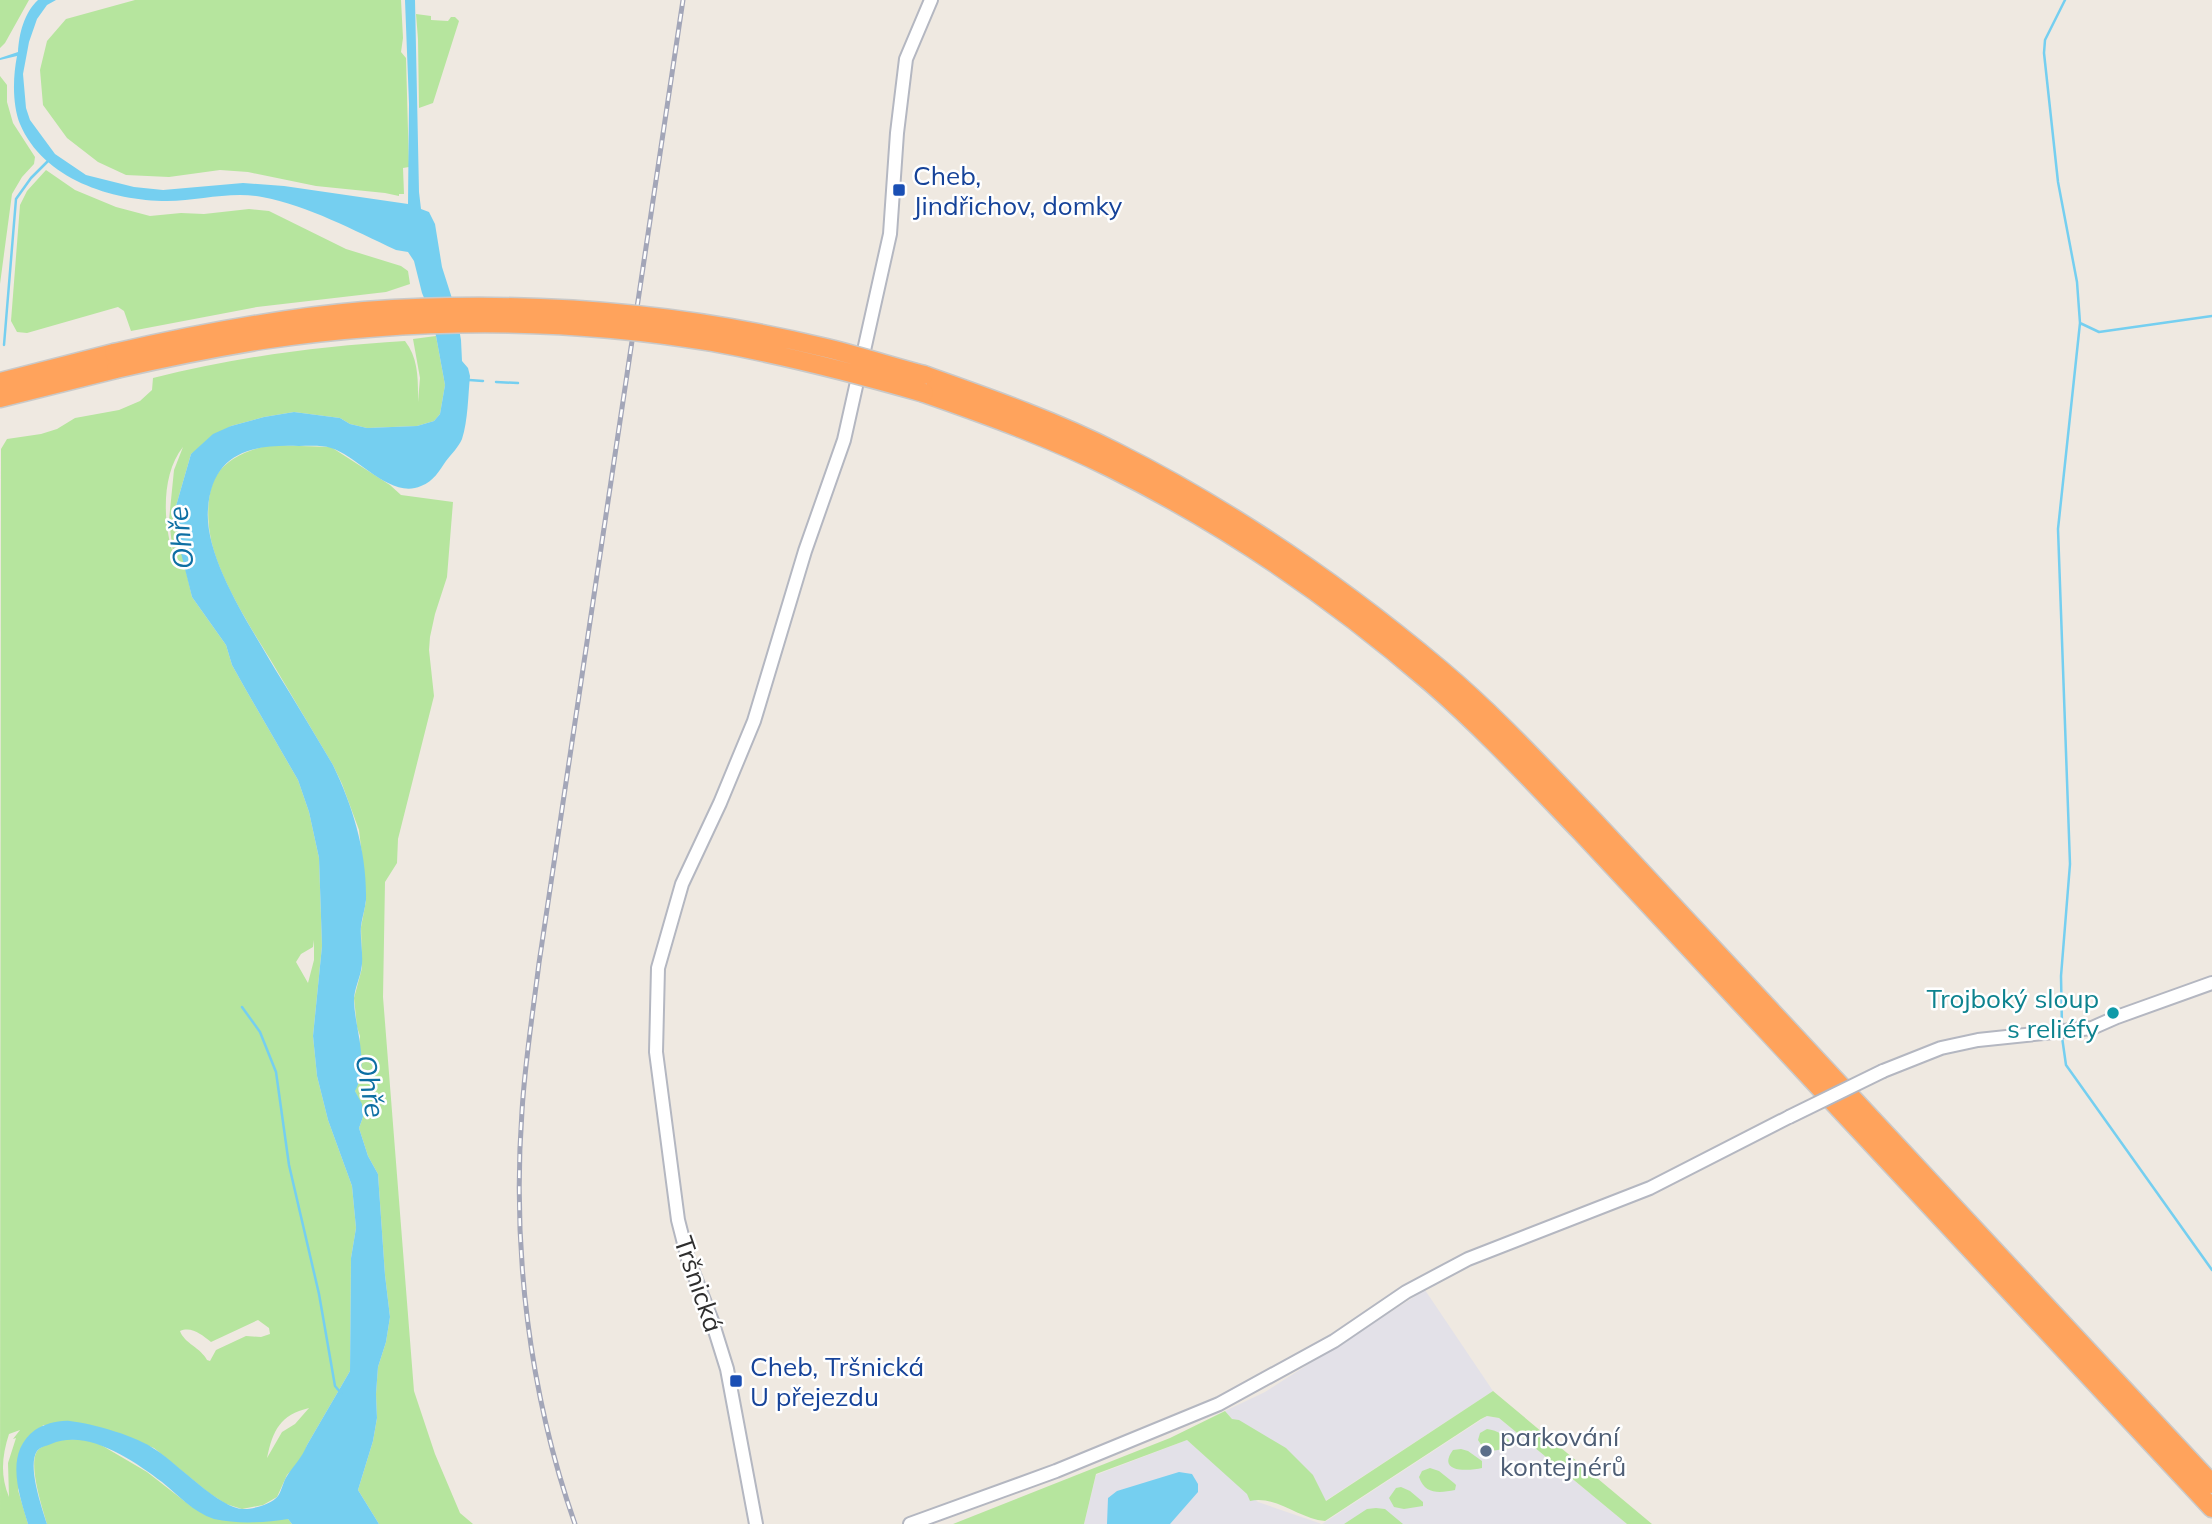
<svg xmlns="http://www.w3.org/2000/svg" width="2212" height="1524" font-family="Mulish,sans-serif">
  <rect width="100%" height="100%" fill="#efe9e1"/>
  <path fill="#e3e1e8" d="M1425,1290L1493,1391L1325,1501L1313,1475L1232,1419L1225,1411L1265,1392Z
    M1487,1416L1499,1418L1627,1524H1084L1096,1475L1187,1440L1258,1502L1322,1524Z"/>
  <path fill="#b6e59e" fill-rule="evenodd" d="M0,0H29L5,43L0,48Z
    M135,0H401L403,38L401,52L406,58L409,167L403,168L404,194H399V196L385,193L316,186L248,172L220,170L169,177L126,175L98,162L67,138L43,105L40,70L47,41L66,19Z
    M416,14L431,16V20L448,21L451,17H455L459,21L433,103L419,108L418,39Z
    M0,76L7,85V102L13,123L35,157L34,164L22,177L12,194L0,284Z
    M46,170L75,190L116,207L150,216L181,213L204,214L249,209L269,211L346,249L401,266L408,271L410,284L386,292L257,307L131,331L124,311L118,307L27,333L17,332L11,321L20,205L27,191Z
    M436,336L445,385L440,414L434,421L417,426L367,428L350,424L340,418L294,412L264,417L231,426L191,454L176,506L179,541L192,597L226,645L232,665L246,690L298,780L309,812L319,858L322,946L313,1036L317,1076L328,1120L352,1186L356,1228L351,1258L350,1371L307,1445L303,1458L287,1475L277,1497L263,1505L242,1509L226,1504L209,1493L154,1448L100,1428L43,1425L18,1490L28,1524H0L1,449L7,439L41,434L57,429L75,418L119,410L140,401L152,390L153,378C236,357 320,346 405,341C419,359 418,381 418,402L420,378L413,339ZM183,447L174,470L169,520L173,553C163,523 161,474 183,447ZM314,940V960L308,983L296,962L301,954L313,947ZM258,1320L269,1328L270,1334L261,1337L246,1336L216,1350L210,1361L207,1360C201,1348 184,1343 180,1331C192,1326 202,1335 211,1342ZM309,1408L295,1424L282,1432L267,1458C273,1430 280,1415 309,1408ZM20,1430L13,1439L16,1438L8,1463L9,1497C0,1475 2,1456 9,1434Z
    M270,445L331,447L390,485L401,495L453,502L447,577L435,614L430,637L429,650L434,696L398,839L397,863L385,882L383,997L414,1391L435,1454L460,1513L473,1524H379L358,1490L373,1441L377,1418L376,1394L378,1367L386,1342L390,1317L385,1275L378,1174L368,1156L359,1128L363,1117L361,1104L355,1091L360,1036L357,1027L354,998L362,968L361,927L366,901L363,865L359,830L342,784L333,765C312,730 291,694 270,659C249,625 216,573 210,534C207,517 207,492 216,476C228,457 249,450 270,445Z
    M1493,1391L1652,1524H1627L1499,1418L1487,1416L1481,1419L1325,1521C1299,1519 1276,1495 1250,1501L1247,1494L1187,1440L1096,1474L1084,1524H953L1170,1438L1225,1411L1232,1419L1239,1420L1286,1448L1313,1475L1326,1501Z
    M1487,1429C1497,1430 1509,1437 1513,1446L1511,1448L1491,1451L1484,1449L1478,1440L1480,1433Z
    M65,1439L89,1440L101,1445L147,1472L192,1507L288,1519L292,1524H47C43,1510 26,1460 39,1449C45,1444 57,1440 65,1439Z
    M1461,1449L1468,1451L1482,1461V1468C1469,1471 1436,1473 1453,1450Z
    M1430,1468L1439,1471L1454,1483L1456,1485L1455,1490C1440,1493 1425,1495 1419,1477L1422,1471Z
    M1401,1487L1410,1491L1423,1502V1506L1404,1509L1394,1507L1389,1498L1396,1488Z
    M1376,1508L1385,1509L1403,1524H1344L1367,1509Z"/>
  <path fill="#75cff0" d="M38,0H56L47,5L37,19L29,42L23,74L26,108L30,120L55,154L86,175L134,187L163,190L243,183L284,186L408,204L409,104L405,0H415L419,192L421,209L429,212L435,224L442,267L456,311L461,340L462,361L468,368L470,376C468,396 468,420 462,439C458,448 452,453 446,461C439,471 434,481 421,486C391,500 358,456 331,448C322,445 309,446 299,446C251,444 212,453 208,509C204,558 251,627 275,669C295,701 314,733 333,765C353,807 367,852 366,900C365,909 362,918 361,926C360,939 363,952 362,964C361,977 354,988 354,1001C355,1030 370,1064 355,1091L362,1104L363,1117L359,1128L368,1156L378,1174L385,1275L390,1317L386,1342L378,1367L376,1394L377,1418L373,1441L358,1490L379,1524H292L288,1519C264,1523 237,1524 214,1519C193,1512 178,1495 162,1482C133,1460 87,1428 51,1444C46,1446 40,1447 37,1451C27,1466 42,1508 47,1524H28C19,1494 4,1453 35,1430C44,1424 59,1420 70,1421C94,1424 137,1436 156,1450C177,1463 221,1510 244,1509C254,1509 272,1504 278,1496C282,1490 283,1482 287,1476C294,1465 302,1458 307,1445L350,1371L351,1258L356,1228L352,1186L328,1120L317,1076L313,1036L322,946L319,858L309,812L298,780L246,690L232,665L226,645L192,597L178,541L176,506L191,454L213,434L231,426L264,417L294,412L340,418L350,424L367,428L417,426L434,421L440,414L445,385L436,336L430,312L422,293L414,261L408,252L396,250C353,230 309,206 262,197C230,191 199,201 167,201C112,201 43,179 20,124C12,104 13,76 17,56L0,60V58L18,52C19,34 24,13 38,0Z
    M1179,1472L1192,1474L1198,1484V1492L1170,1524H1107L1108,1498L1117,1491Z"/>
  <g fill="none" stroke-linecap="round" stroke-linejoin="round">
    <path stroke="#75cff0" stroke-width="2.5" d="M2080,323L2099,332L2212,316
      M4,345L16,199L31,178L48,161
      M469,380L483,381
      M496,382L518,383
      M242,1007L260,1032L276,1072L289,1165L319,1294L335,1386L341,1393
      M2062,1027L2061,976L2070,864L2058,529L2080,323L2077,282L2058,182L2044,53L2045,40L2065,0
      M2062,1037L2066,1065L2212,1270"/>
    <g stroke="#b4b7c1" stroke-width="16">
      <path id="minor" d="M1883,1071L1941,1048L1978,1040L2092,1028L2117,1017L2212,983
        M756,1524L727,1369L712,1321L688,1259L678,1220L656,1052L658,968L682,884L720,803L754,721L805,551L844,440L890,234L897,133L906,59L931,0
        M910,1524L1056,1471L1219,1404L1334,1341L1406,1292L1468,1259L1650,1188L1789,1117"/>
    </g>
    <g stroke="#c9c9c9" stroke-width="21">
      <path id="highway" d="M924,375C989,398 1055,421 1116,452C1233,511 1340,585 1440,669C1496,716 1545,770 1595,822L2212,1484
        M0,382L114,353
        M924,393C987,415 1051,438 1111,468C1226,525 1334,599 1431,683C1484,729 1532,781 1581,832L2212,1508
        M0,398L116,369"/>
    </g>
    <use href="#minor" stroke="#fff" stroke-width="12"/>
    <use href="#highway" stroke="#ffa35c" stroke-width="18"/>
    <g stroke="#a3a6b8" stroke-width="5">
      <path id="rail" d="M575,1524C529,1393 512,1249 522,1111C525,1061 533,1012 539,963L683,0"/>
    </g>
    <use href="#rail" stroke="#fff" stroke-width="2.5" stroke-dasharray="8" stroke-linecap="butt"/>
    <g stroke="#b4b7c1" stroke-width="16" stroke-linecap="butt">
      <path id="minor-bridge" d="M1789,1117L1883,1071"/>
    </g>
    <g stroke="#c9c9c9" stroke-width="21" stroke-linecap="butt">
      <path id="highway-bridge" d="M114,353C197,334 280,318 364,311C517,300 673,311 822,347C856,355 890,366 924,375
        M116,369C164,358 213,348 262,340C411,318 564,317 712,342C784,355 854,373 924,393"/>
    </g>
    <use href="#minor-bridge" stroke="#fff" stroke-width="12"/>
    <use href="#highway-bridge" stroke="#ffa35c" stroke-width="18"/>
  </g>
  <g fill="#1a4fb4" stroke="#fff" stroke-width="2.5">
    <rect x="892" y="183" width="14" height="14" rx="3.5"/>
    <rect x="729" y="1374" width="14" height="14" rx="3.5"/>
  </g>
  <circle fill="#0f9aa8" stroke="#fff" stroke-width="2.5" cx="2113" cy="1013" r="7"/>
  <circle fill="#5c6f8a" stroke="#fff" stroke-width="2.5" cx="1486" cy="1451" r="7"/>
  <g text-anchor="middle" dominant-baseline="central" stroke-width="5" stroke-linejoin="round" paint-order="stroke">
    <g font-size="26" fill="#164399" stroke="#fff" text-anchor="start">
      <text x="913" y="175">Cheb,<tspan x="913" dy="30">Jindřichov, domky</tspan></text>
      <text x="750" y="1366">Cheb, Tršnická<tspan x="750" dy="30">U přejezdu</tspan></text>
    </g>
    <g font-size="26" fill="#0d838f" stroke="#fff" text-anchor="end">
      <text x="2099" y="998">Trojboký sloup<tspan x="2099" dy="30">s reliéfy</tspan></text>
    </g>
    <g font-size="26" fill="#2e2e2e" stroke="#fff">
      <text transform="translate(699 1284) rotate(71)">Tršnická</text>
    </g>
    <g font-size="26" fill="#4e5e75" stroke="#fff" text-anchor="start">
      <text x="1500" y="1436">parkování<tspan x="1500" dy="30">kontejnérů</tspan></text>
    </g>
    <g font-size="28" font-style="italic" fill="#0d6fa3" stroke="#fff">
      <text transform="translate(180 538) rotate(-96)">Ohře</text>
      <text transform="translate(371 1086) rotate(80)">Ohře</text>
    </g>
  </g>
</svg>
